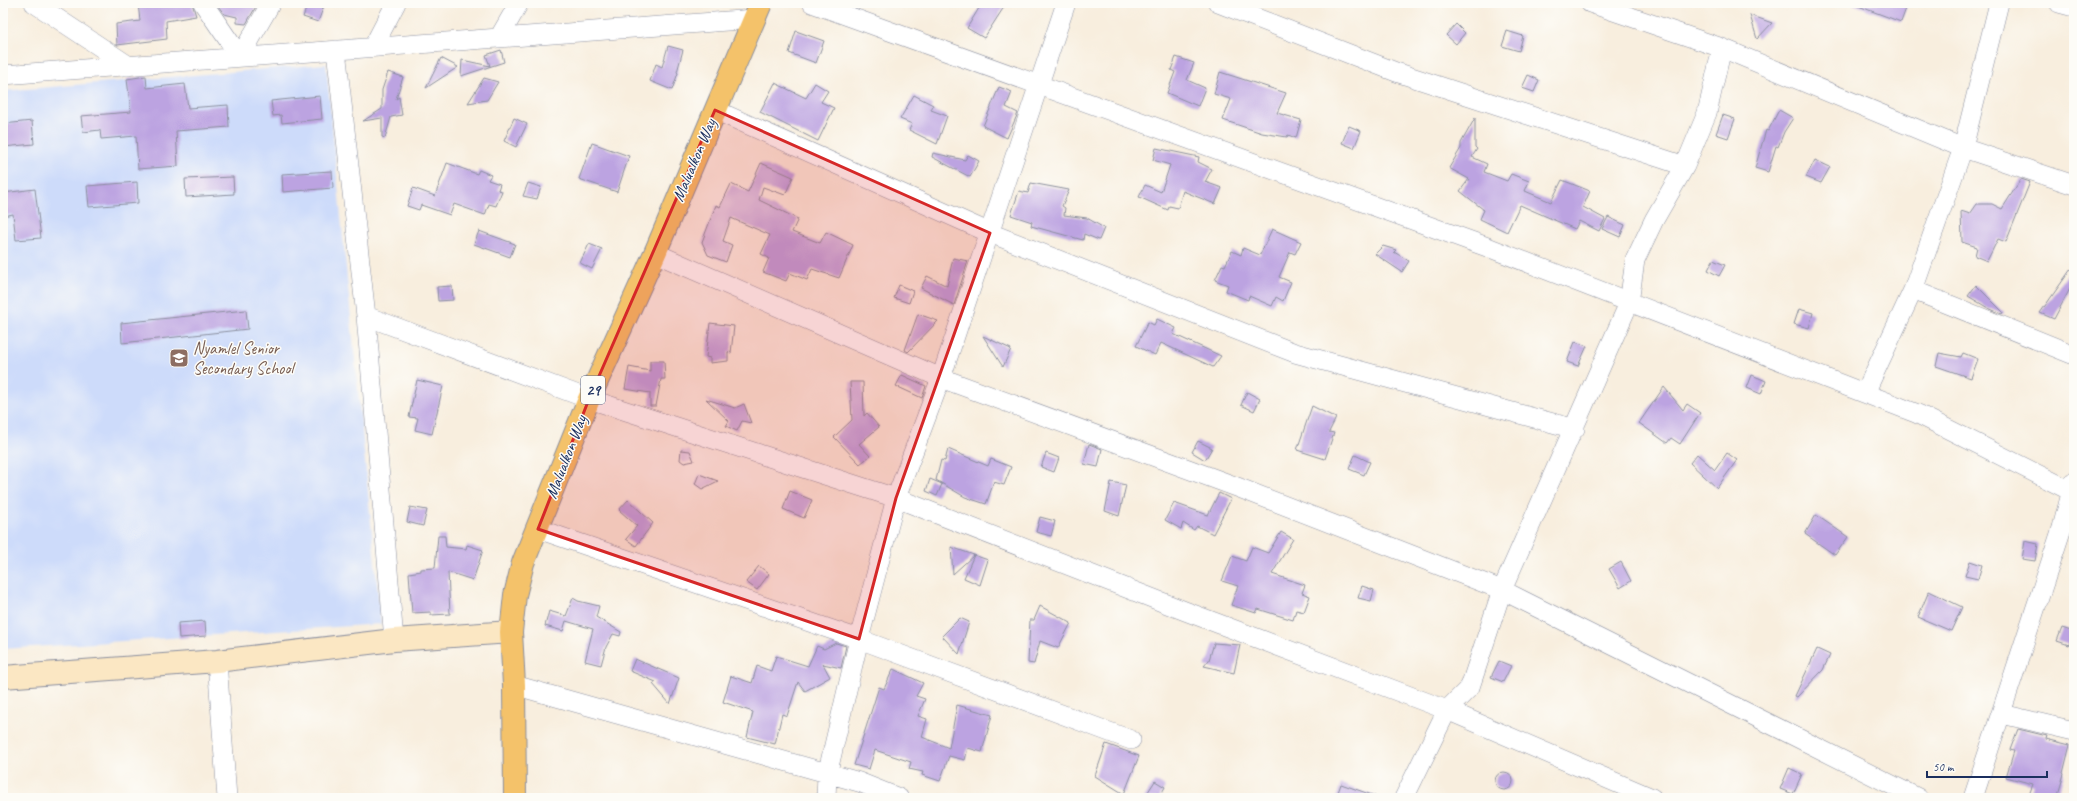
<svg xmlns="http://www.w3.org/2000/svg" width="2077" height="801" font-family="Caveat,sans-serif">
  <rect width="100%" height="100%" fill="#fdfcf7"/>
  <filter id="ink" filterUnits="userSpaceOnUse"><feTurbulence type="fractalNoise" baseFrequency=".025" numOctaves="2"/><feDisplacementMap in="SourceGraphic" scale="8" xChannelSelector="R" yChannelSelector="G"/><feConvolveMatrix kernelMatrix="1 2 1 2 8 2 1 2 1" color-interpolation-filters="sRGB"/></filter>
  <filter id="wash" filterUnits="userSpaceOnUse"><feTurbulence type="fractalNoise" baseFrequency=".012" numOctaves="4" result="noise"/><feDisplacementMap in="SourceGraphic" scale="16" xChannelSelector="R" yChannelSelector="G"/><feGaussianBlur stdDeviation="0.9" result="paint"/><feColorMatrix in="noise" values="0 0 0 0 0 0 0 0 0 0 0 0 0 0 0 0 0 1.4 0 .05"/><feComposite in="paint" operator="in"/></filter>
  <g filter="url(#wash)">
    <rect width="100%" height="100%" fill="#f8eede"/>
    <path fill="#cddbfa" d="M326,64L381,624L3,649V91Z"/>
    <g id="blocks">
      <path fill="#bca3e1" d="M138,3H192L196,16L166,21L167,39L117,45L116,24L140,21Z
        M216,3H258L246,24L237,23V17L224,14Z
        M308,3H325L318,22L303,17Z
        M982,3H996L1004,7L984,38L967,28Z
        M1853,3H1908L1901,22L1853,4Z
        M1750,15L1772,23L1757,39Z
        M1456,24L1465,33L1456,44L1446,35Z
        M796,31L824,41L816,63L789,53Z
        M1507,31L1523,36L1519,51L1502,46Z
        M668,46L683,50L677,72L678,73L672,90L650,81L656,64L662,67Z
        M501,50L504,62L461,76L462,60L490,66L486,55Z
        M1176,57L1194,63L1187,80L1205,88L1198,106L1167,93L1175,72L1171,70Z
        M441,58L458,67L426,88Z
        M388,72L403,77L396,99L399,97L402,115L391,117L385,138L382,137V118L363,121L382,109V90Z
        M1220,72L1286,93L1277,113L1301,120L1296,138L1288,135L1287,137L1262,133L1223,120L1231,99L1214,94Z
        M1528,75L1539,80L1534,92L1522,88Z
        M146,76L147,88L185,84L188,108L228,105L229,127L176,131L178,166L138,169L136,136L101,139L100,130L83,132L81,116L131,112L127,79Z
        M484,78L498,82L487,100L468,103Z
        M775,83L806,98L815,83L828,91L821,102L834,108L818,141L760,112Z
        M999,87L1012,92L1006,107L1018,113L1007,138L983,126Z
        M914,95L933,105L931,110L947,116L937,144L909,130L912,124L900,119Z
        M320,96L322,119L282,123L281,115L273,116L271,101Z
        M1779,110L1793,118L1784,132L1778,147L1776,146L1768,172L1755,168L1766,130L1768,131Z
        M1723,115L1735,119L1728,138L1716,134Z
        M514,118L527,124L516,147L504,141Z
        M1475,118V147L1477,149L1472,157L1487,164L1484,172L1507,181L1511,174L1529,181L1525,191L1551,202L1562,180L1590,191L1583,207L1605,219L1599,231L1579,221L1575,229L1520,205L1507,232L1480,219L1484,210L1460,191L1469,179L1449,168L1461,148V143Z
        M32,121L34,144L3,147V124Z
        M1349,126L1361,131L1354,148L1342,143Z
        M592,143L629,156L617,192L579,179Z
        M1156,148L1199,157L1198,162L1212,169L1205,182L1222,188L1215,204L1183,191L1178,208L1169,206L1168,210L1139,197L1145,185L1161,192L1170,165L1153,160Z
        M933,153L965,160L968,155L979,161L970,177L932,157Z
        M1815,160L1830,167L1821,183L1806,177Z
        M447,163L477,174L479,170L491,175L488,180L500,184L498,190L502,191L496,206L489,204L485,215L454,204L450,215L421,205L419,210L407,206L413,188L435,196Z
        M761,163L793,177L785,195L763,187L759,200L798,219L792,232L820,243L826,232L853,245L839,278L812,269L807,280L790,273L786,281L763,272L769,258L761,254L770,235L731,218L723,241L732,245L726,262L708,255L702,242L716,205L720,207L731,184L748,192Z
        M332,171L333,188L283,192L282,174Z
        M233,177L234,194L186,197L185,179Z
        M2021,179L2030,182L2006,242L1998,239L1987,261L1975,256L1977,247L1962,242L1961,211L1970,214L1977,204H1992L2002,209Z
        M137,182L138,203L89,207L87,186Z
        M528,183L541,187L537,199L523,196Z
        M1031,183L1069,190L1062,206L1065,208L1064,215L1087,218L1104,228L1099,240L1084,234L1083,240L1031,226L1032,222L1011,215L1019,191L1028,193Z
        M35,189L41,238L16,240L13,214L3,216V193Z
        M1608,217L1625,225L1620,237L1602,229Z
        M1272,229L1301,242L1295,254L1290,252L1279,277L1291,282L1283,301L1276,297L1272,306L1249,296L1248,300L1226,291L1228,285L1215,280L1222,265L1225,266L1232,251L1241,255L1243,248L1260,255Z
        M479,231L515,244L510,257L474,244Z
        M589,244L602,249L592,269L580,263Z
        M1383,246L1396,250L1394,252L1409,261L1402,272L1375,254Z
        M953,258L968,261L954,305L921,288L927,276L947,286Z
        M1713,260L1725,265L1719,276L1708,270Z
        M2071,269L2074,271V281L2054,319L2040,313Z
        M899,285L913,291L909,303L894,298Z
        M1976,285L2003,312L2002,314L1988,308L1968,296Z
        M452,286L453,300L438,301L437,287Z
        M1799,309L1813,313L1809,328L1794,324Z
        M246,310L248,329L122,343L121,323Z
        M918,314L938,321L908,352L905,350Z
        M1157,319L1176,328L1173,334L1221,356L1213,367L1161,343L1155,355L1136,346L1148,322L1154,325Z
        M710,323L734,326L731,353L728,352V361L710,363V358L706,357Z
        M983,336L1011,349L1003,367Z
        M1575,342L1587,346L1578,366L1567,362Z
        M1939,353L1961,357L1963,353L1978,359L1971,378L1936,366Z
        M650,361H664L665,379H661L656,406H650V393L625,389L629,367L650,371Z
        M902,375L926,386L922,398L896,386Z
        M1752,375L1766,381L1761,394L1747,388Z
        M417,380L443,386L432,434L415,430L418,418L409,417Z
        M850,382H863L864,416L867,413L879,427L859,444L870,456L860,464L834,437L852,420Z
        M1664,387L1683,410L1687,404L1700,413L1680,444L1671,438L1667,443L1639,423Z
        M1247,392L1260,399L1254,411L1241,405Z
        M706,399L735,408L744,404L751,423L742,421L737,431L726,426L729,421Z
        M1312,406L1336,418L1329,432L1334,433L1325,459L1297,450Z
        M1198,441L1212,448L1205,460L1192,452Z
        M1089,444L1102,449L1098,467L1084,464Z
        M948,449L988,466L991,459L1011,467L1004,485L994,482L986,504L965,497L936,480L941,460L945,461Z
        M681,450L690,451L694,461L684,463L680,460Z
        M1046,453L1059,458L1054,472L1041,467Z
        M1727,453L1737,460L1717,488L1690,463L1697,454L1715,470Z
        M1355,455L1370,462L1364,475L1349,469Z
        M699,474L718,481L702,489L695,484Z
        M930,479L942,484L937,496L926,491Z
        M1111,482L1126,485L1119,516L1105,511Z
        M790,491L812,500L804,518L783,509Z
        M1219,493L1231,499L1213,534L1197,526L1194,530L1183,523L1181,529L1165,520L1174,503L1208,515Z
        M628,500L653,523L636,546L626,539L637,526L619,510Z
        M410,507L427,510L423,526L407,522Z
        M1816,515L1848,537L1835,555L1805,534Z
        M1040,517L1055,521L1051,536L1036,532Z
        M1281,532L1293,539L1272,574L1305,585L1302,593L1310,596L1304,612L1296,610L1293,620L1258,609L1256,613L1231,605L1238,586L1222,581L1232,556L1246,561L1252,547L1268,553Z
        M438,536H445L446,547L466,549L467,545L483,550L473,580L448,572L450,614L431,615V612L412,613L409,573L421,571V569L435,568Z
        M2025,541L2038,544L2035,561L2022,559Z
        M951,547L988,560L980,585L964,578L974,555L953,574Z
        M1970,561L1982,565L1978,579L1965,576Z
        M1621,562L1631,581L1620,588L1609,569Z
        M759,566L769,574L757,590L746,582Z
        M1362,586L1374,590L1371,601L1358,598Z
        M1929,591L1962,607L1951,631L1918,617Z
        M573,598L578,601L599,606L596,617L621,632L620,636L613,634L606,647L601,665L585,661L593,629L566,621L563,631L545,626L549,611L566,616Z
        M1040,606L1071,623L1058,648L1040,641L1034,664L1028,663L1030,620H1034Z
        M960,618L969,622L959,654L942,636Z
        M205,621L206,636L179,638L178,623Z
        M2062,628L2074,632L2069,645L2057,641Z
        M836,643L846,646L841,668L823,664L830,677L805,691L798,682L787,716L782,714L775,744L747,737L753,712L723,702L731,676L752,683L757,666L771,671L776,656L808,666L817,646L824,649Z
        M1214,643L1240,645L1234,673L1204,666L1209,660Z
        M1817,649L1830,655L1823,670L1797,697L1795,696Z
        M635,659L679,678L670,704L653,684L656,682L630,671Z
        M1499,661L1511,666L1503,682L1491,677Z
        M893,669L923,683L916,696L925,699L918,716L927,719L922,737L949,748L957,705L992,715L982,752L968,748L965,760L949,756L940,781L922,775L923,772L909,769L911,762L875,750L869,769L854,765L879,687L884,689Z
        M2018,729L2047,736L2046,739L2070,745L2063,773L2064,774L2057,798H2028L2033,784L2006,777L2014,751L2010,750Z
        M1106,744L1139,756L1124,794L1095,776Z
        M1789,768L1802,774L1793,794L1780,789Z
        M1495 781a9 9 0 1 1 18 0a9 9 0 1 1-18 0Z
        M1155,781L1165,787L1159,798H1144Z
        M1341,784L1375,796V798H1336Z"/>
    </g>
  </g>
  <g filter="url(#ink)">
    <use href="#blocks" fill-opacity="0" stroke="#8a8e9e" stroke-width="1"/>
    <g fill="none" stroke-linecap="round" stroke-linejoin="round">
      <g stroke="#8a8e9e" stroke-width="20">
        <path id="street" d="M34,3L129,66
          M203,3L240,57L271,3
          M812,3L1490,248L1918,414L2071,491
          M1218,3L1396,72L1685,166
          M1590,3L1722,48L1963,148L2074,185
          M2059,3L2074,7
          M500,36L519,3
          M373,47L396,3
          M336,50L366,316L394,640
          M3,75L754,19
          M715,110L990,233L1295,353L1575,429
          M655,253L941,378L1237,487L1502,590L1918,798
          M1913,290L2074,355
          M366,316L589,399L896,498L1185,611L1447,710L1652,798
          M1865,393L1913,290L1963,148L1999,3
          M538,529L859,639L1131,740
          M217,661L227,798
          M514,685L859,782L899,798
          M2002,714L2074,731
          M826,798L827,775L859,639L896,498L941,378L1066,3
          M1404,798L1447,710L1470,687L1502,590L1629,303L1635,260L1654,220L1685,166L1707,113L1722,48
          M1973,798L2062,528L2074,482"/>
      </g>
      <g stroke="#8a8e9e" stroke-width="24">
        <path id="secondary" d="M3,677L217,661L394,640L511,632"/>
      </g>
      <g stroke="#8a8e9e" stroke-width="24">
        <path id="primary" d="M515,798L514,685L511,632L515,595L523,563L589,399L655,253L761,3"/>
      </g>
      <use href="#street" stroke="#fff" stroke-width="19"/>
      <use href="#secondary" stroke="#fbe7c3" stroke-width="22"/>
      <use href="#primary" stroke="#f4c26a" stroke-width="22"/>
    </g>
  </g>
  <path fill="#d62828" fill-opacity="0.2" stroke="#d62828" stroke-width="3" stroke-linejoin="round" d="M715,110L990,233L896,498L859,639L538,529L589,399Z"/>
  <defs>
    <g id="school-square" transform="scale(1)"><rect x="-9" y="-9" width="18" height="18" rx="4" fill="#8d6e63" stroke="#fdfcf7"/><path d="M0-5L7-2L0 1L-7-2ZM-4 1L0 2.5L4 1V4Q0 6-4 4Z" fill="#fff"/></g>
  </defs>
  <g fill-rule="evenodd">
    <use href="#school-square" x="179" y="358"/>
  </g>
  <g text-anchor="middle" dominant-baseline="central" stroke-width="3" stroke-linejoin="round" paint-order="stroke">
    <rect fill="#fdfcf7" stroke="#5f6c8c" stroke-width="1" x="581" y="376" width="24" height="28" rx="3"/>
    <g font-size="16" font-weight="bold" fill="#1b2f5e">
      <text x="593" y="390">29</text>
    </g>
    <g font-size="17" fill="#1b2f5e" stroke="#fdfcf7">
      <text transform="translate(694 160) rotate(-67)">Malualkon Way</text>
      <text transform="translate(566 457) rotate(-69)">Malualkon Way</text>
    </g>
    <g font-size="17" fill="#785e54" stroke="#fdfcf7" text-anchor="start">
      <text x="193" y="348">Nyamlel Senior<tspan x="193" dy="20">Secondary School</tspan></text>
    </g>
  </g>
  <rect width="2077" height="801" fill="none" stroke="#fdfcf7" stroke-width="16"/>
  <path d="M1927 771v6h120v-6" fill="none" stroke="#1b2f5e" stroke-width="2"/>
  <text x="1933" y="771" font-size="12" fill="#1b2f5e" stroke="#fdfcf7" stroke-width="3" paint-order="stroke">50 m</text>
</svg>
